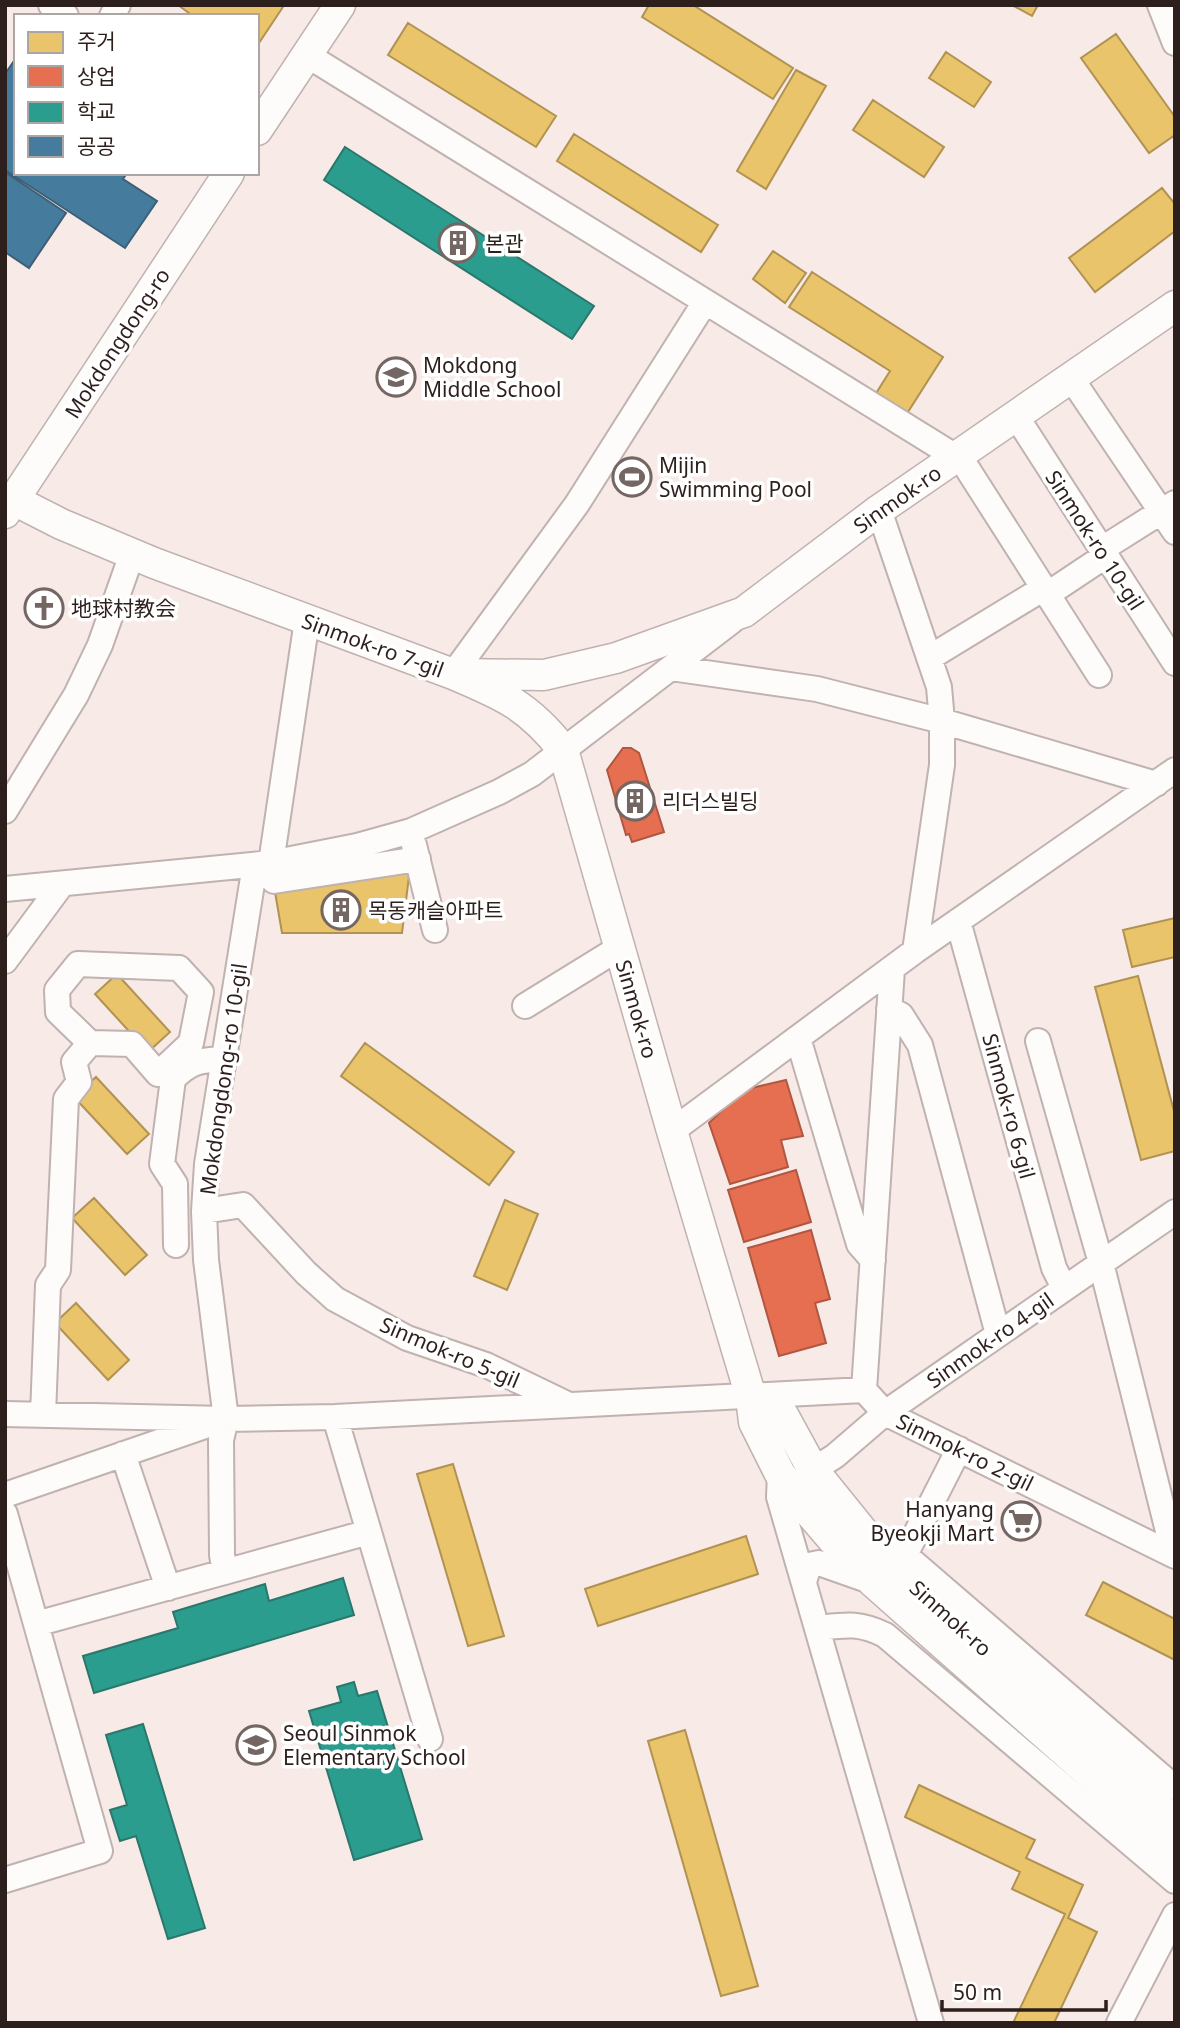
<svg xmlns="http://www.w3.org/2000/svg" width="1180" height="2028" font-family="'Noto Sans','Noto Sans KR',sans-serif">
  <rect width="100%" height="100%" fill="#f7eae7"/>
  <path fill="#e9c46a" stroke="#b19252" stroke-width="2" d="M178,5H281L283,7L257,46V16H193Z
    M649,5H693L793,68L773,99L642,17Z
    M1012,5H1038L1032,16Z
    M408,23L556,116L536,147L388,55Z
    M1116,34L1175,117V135L1149,153L1081,58Z
    M946,52L991,82L974,107L929,78Z
    M796,70L826,86L766,189L737,171Z
    M873,100L944,147L924,177L853,130Z
    M574,134L718,225L701,252L557,161Z
    M1162,188L1175,204V231L1095,292L1069,258Z
    M773,251L806,273L785,303L753,279Z
    M812,272L943,357L906,415L875,395L890,371L789,307Z
    M410,868L402,933H282L274,886Z
    M1175,918V957L1132,967L1123,930Z
    M117,974L170,1032L148,1052L95,994Z
    M1138,976L1175,1115V1151L1141,1160L1095,987Z
    M365,1043L514,1152L489,1185L341,1076Z
    M96,1077L149,1134L127,1154L74,1097Z
    M94,1198L147,1255L125,1275L72,1218Z
    M505,1200L538,1214L507,1290L474,1276Z
    M76,1303L129,1360L108,1380L55,1323Z
    M453,1464L504,1636L468,1646L417,1474Z
    M746,1536L758,1574L598,1626L585,1589Z
    M1103,1582L1175,1619V1660L1086,1615Z
    M685,1730L758,1986L721,1996L648,1741Z
    M919,1785L1035,1840L1026,1858L1083,1885L1068,1918L1097,1932L1054,2023H1013L1065,1914L1012,1889L1020,1872L905,1817Z"/>
  <path fill="#e76f51" stroke="#af5741" stroke-width="2" d="M623,748H631L639,753L664,832L632,842L629,834L626,835L607,770Z
    M786,1080L803,1136L781,1140L788,1167L730,1184L709,1123L743,1090Z
    M796,1170L811,1222L744,1242L728,1190Z
    M811,1230L830,1299L815,1303L826,1343L779,1356L748,1248Z"/>
  <path fill="#2a9d8f" stroke="#2b776c" stroke-width="2" d="M345,147L594,306L572,339L324,180Z
    M343,1578L354,1615L94,1693L83,1656L178,1628L173,1612L265,1584L269,1601Z
    M354,1682L358,1696L377,1691L422,1839L354,1860L309,1711L341,1702L337,1687Z
    M143,1724L205,1928L168,1939L136,1836L120,1841L110,1810L127,1805L106,1735Z"/>
  <path fill="#457b9d" stroke="#3e5f76" stroke-width="2" d="M16,58V173H127L123,179L157,201L125,248L5,170V74Z
    M5,172L66,213L29,268L5,252Z"/>
  <g fill="none" stroke-linecap="round" stroke-linejoin="round">
    <g stroke="#bfb2af" stroke-width="28">
      <path id="minor" d="M51,5L66,16
        M1160,5L1175,43
        M112,16L118,5
        M307,55L956,457L965,465L1099,675
        M1071,378L1175,532
        M1016,416L1175,663
        M879,510L939,687L942,721V765L915,951
        M1102,549L1175,503
        M1048,594L1105,556
        M307,620L271,863L274,881L418,859
        M929,658L1044,588
        M671,668L817,689L942,721L1156,784
        M453,674L577,504L705,302
        M5,811L76,695L100,645L132,554
        M414,845L435,930
        M5,889L271,863L357,846L411,831L499,792L532,774L732,621
        M958,921L1054,1268L1064,1288
        M5,961L62,884
        M525,1006L619,948
        M889,1009L901,1015L920,1045L998,1334
        M798,1038L859,1244L873,1260
        M1038,1041L1101,1263L1174,1555
        M672,1131L915,951L1175,770
        M204,1211L243,1205L306,1273L335,1299L407,1338L486,1365L567,1404
        M176,1245L175,1184L162,1164L173,1079C190,1061 201,1060 224,1059
        M864,1390L892,969
        M5,1414L226,1419L335,1417L864,1390L885,1413L1175,1556
        M43,1415L48,1285L58,1270L66,1099L79,1082L74,1062L90,1043L58,1012L57,990L78,964L179,968L201,992L191,1043L158,1074L132,1044L90,1043
        M335,1417L430,1739
        M123,1454L168,1588
        M813,1470L835,1456L885,1413L1175,1212
        M780,1474L779,1497L931,2023
        M5,1495L208,1425
        M5,1514L100,1851L5,1880
        M873,1542L905,1555L1175,1788
        M905,1555L959,1449
        M225,1572L222,1555L221,1440L226,1419L206,1260L204,1211L207,1164L255,865
        M804,1582L809,1565L819,1563L873,1582
        M36,1624L369,1532
        M818,1628C845,1625 859,1622 885,1635L1175,1881
        M1119,2023L1175,1915"/>
    </g>
    <g stroke="#bfb2af" stroke-width="33">
      <path id="major" d="M257,130L340,5
        M14,500L61,524L154,563L453,674L544,675L616,658L744,612L879,510L1175,306
        M5,513L229,173
        M453,674C503,695 529,706 563,750L672,1131L751,1397L754,1422L780,1474L804,1506L834,1541L873,1582L1175,1849
        M751,1397L783,1415L813,1470L885,1559L1175,1822"/>
    </g>
    <use href="#minor" stroke="#fefcfb" stroke-width="24"/>
    <use href="#major" stroke="#fefcfb" stroke-width="30"/>
  </g>
  <defs>
    <g id="building-ring" transform="scale(2.0125)"><circle r="9.5" fill="#fff" stroke="#746662" stroke-width="1.5"/><path d="M-4-6H4V6H1V3H-1V6H-4ZM-2.5-4.3h1.7v1.8h-1.7ZM.8-4.3h1.7v1.8H.8ZM-2.5-1h1.7V.8h-1.7ZM.8-1h1.7V.8H.8Z" fill="#746662"/></g>
    <g id="school-ring" transform="scale(2.0125)"><circle r="9.5" fill="#fff" stroke="#746662" stroke-width="1.5"/><path d="M0-5L7-2L0 1L-7-2ZM-4 1L0 2.5L4 1V4Q0 6-4 4Z" fill="#746662"/></g>
    <g id="stadium-ring" transform="scale(2.0125)"><circle r="9.5" fill="#fff" stroke="#746662" stroke-width="1.5"/><path d="M0-5a6.5 5 0 1 0 0 10a6.5 5 0 1 0 0-10ZM-3.5-1.8h7v3.6h-7Z" fill="#746662"/></g>
    <g id="church-ring" transform="scale(2.0125)"><circle r="9.5" fill="#fff" stroke="#746662" stroke-width="1.5"/><path d="M-1.2-6h2.4v3.5h3.3v2.4h-3.3V6h-2.4V-.1h-3.3v-2.4h3.3Z" fill="#746662"/></g>
    <g id="supermarket-ring" transform="scale(2.0125)"><circle r="9.5" fill="#fff" stroke="#746662" stroke-width="1.5"/><path d="M-6-5.5h2.5l.6 2H6L4.5 2H-2.5L-4.4-4H-6ZM-1.5 3.2a1.3 1.3 0 1 0 .1 0ZM3 3.2a1.3 1.3 0 1 0 .1 0Z" fill="#746662"/></g>
  </defs>
  <g fill-rule="evenodd">
    <use href="#building-ring" x="458" y="243"/>
    <use href="#school-ring" x="396" y="377"/>
    <use href="#stadium-ring" x="632" y="477"/>
    <use href="#church-ring" x="44" y="608"/>
    <use href="#building-ring" x="635" y="801"/>
    <use href="#building-ring" x="341" y="910"/>
    <use href="#supermarket-ring" x="1021" y="1521"/>
    <use href="#school-ring" x="256" y="1745"/>
  </g>
  <g text-anchor="middle" dominant-baseline="central" stroke-width="7" stroke-linejoin="round" paint-order="stroke">
    <g font-size="21" fill="#2d1f1b" stroke="#fff" text-anchor="start">
      <text x="485" y="243">본관</text>
      <text x="423" y="365">Mokdong<tspan x="423" dy="24">Middle School</tspan></text>
      <text x="659" y="465">Mijin<tspan x="659" dy="24">Swimming Pool</tspan></text>
      <text x="71" y="608">地球村教会</text>
      <text x="662" y="801">리더스빌딩</text>
      <text x="368" y="910">목동캐슬아파트</text>
      <text x="994" y="1509" text-anchor="end">Hanyang<tspan x="994" dy="24">Byeokji Mart</tspan></text>
      <text x="283" y="1733">Seoul Sinmok<tspan x="283" dy="24">Elementary School</tspan></text>
    </g>
    <g font-size="21" fill="#2d1f1b" stroke="#fff">
      <text transform="translate(117 343) rotate(-57)">Mokdongdong-ro</text>
      <text transform="translate(897 499) rotate(-35)">Sinmok-ro</text>
      <text transform="translate(1095 540) rotate(57)">Sinmok-ro 10-gil</text>
      <text transform="translate(373 645) rotate(20)">Sinmok-ro 7-gil</text>
      <text transform="translate(637 1009) rotate(74)">Sinmok-ro</text>
      <text transform="translate(223 1079) rotate(-82)">Mokdongdong-ro 10-gil</text>
      <text transform="translate(1009 1106) rotate(75)">Sinmok-ro 6-gil</text>
      <text transform="translate(990 1340) rotate(-35)">Sinmok-ro 4-gil</text>
      <text transform="translate(450 1352) rotate(23)">Sinmok-ro 5-gil</text>
      <text transform="translate(965 1452) rotate(26)">Sinmok-ro 2-gil</text>
      <text transform="translate(951 1618) rotate(42)">Sinmok-ro</text>
    </g>
  </g>
  <rect width="1180" height="2028" fill="none" stroke="#2d1f1b" stroke-width="14"/>
  <rect x="14" y="14" width="245" height="161" fill="#ffffff" stroke="#aba5a4" stroke-width="2"/>
  <rect x="28" y="32" width="35" height="21" fill="#e9c46a" stroke="#aba5a4" stroke-width="2"/>
  <text x="77" y="49" font-size="21" fill="#2d1f1b">주거</text>
  <rect x="28" y="66" width="35" height="21" fill="#e76f51" stroke="#aba5a4" stroke-width="2"/>
  <text x="77" y="84" font-size="21" fill="#2d1f1b">상업</text>
  <rect x="28" y="102" width="35" height="21" fill="#2a9d8f" stroke="#aba5a4" stroke-width="2"/>
  <text x="77" y="119" font-size="21" fill="#2d1f1b">학교</text>
  <rect x="28" y="136" width="35" height="21" fill="#457b9d" stroke="#aba5a4" stroke-width="2"/>
  <text x="77" y="154" font-size="21" fill="#2d1f1b">공공</text>
  <path d="M942 2000v10h164v-10" fill="none" stroke="#2d1f1b" stroke-width="3.5"/>
  <text x="953" y="2000" font-size="21" fill="#2d1f1b" stroke="#ffffff" stroke-width="5" paint-order="stroke">50 m</text>
</svg>
